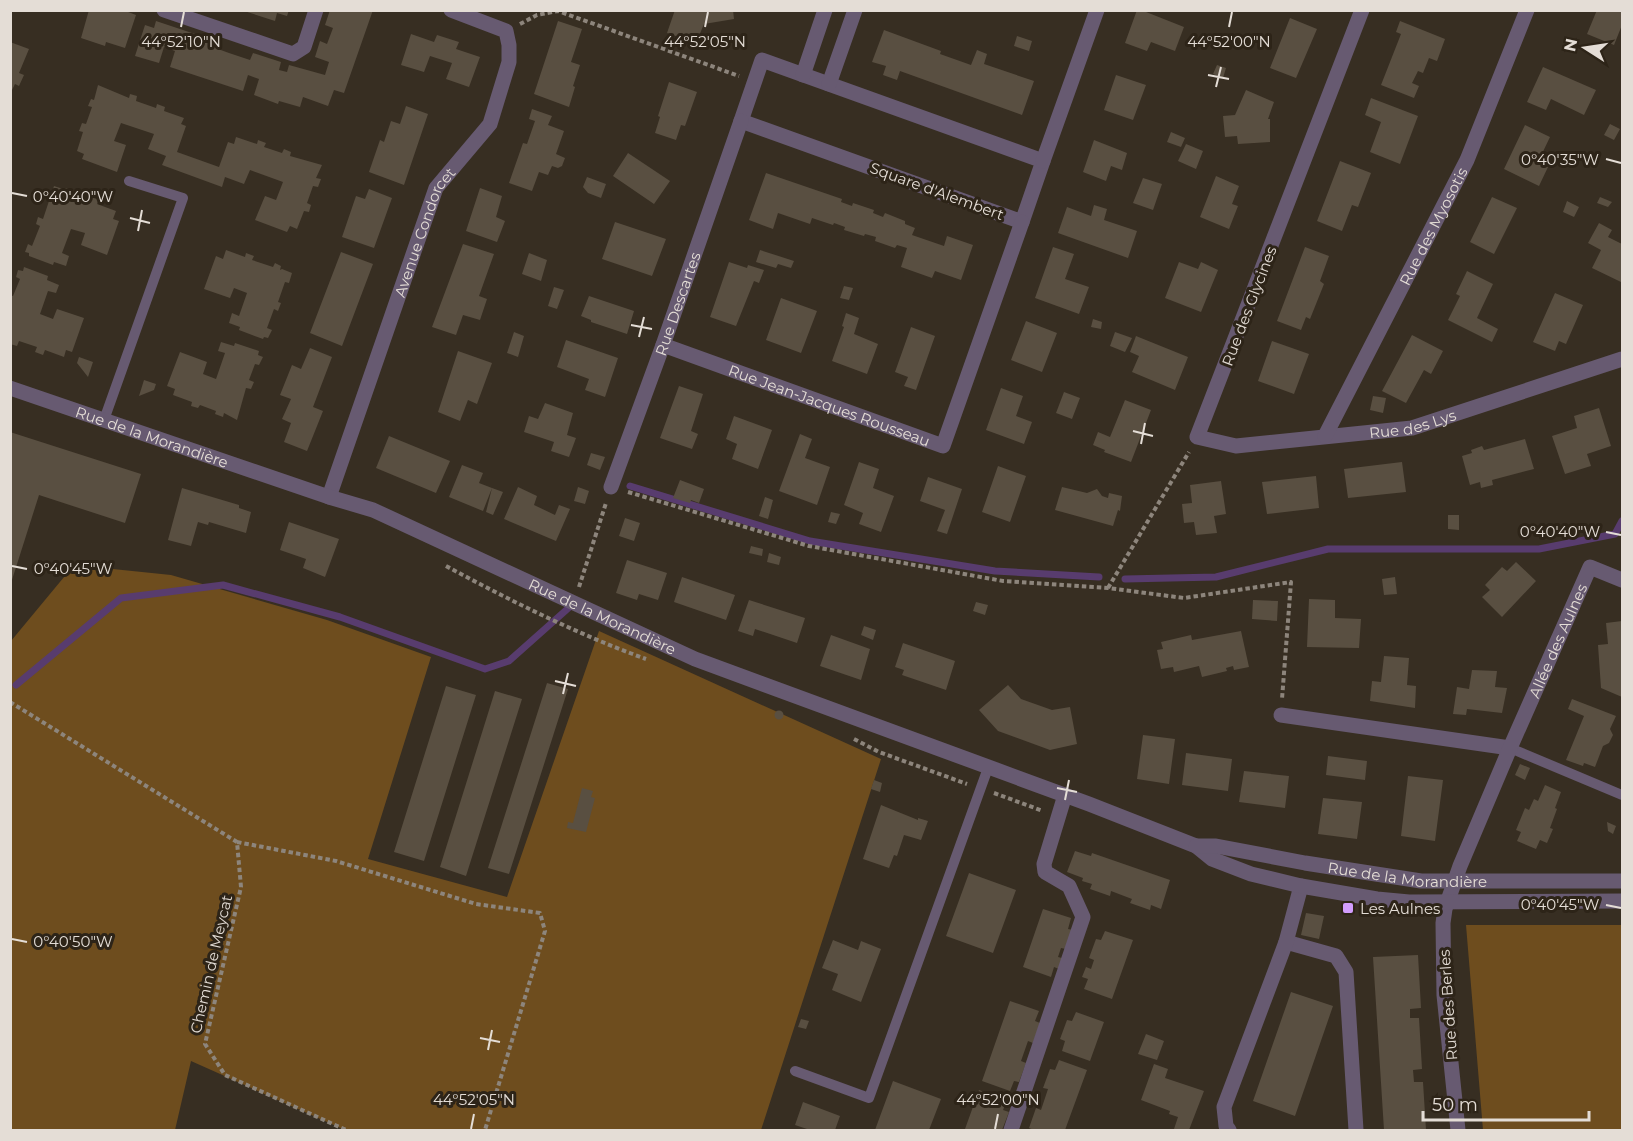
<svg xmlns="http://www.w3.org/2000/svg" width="1633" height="1141" font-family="Montserrat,sans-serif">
  <rect width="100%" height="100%" fill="#372e22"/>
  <path fill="#6e4d1e" d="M74,565L171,575L327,620L431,657L368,859L507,897L599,631L881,759L761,1130H345L191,1061L175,1130H11V641Z
    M1466,925H1622V1130H1483Z"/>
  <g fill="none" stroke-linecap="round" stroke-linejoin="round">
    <path stroke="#583c6e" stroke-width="7" d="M630,486L810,541L995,571L1099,577
      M1125,579L1216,577L1328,549H1539L1615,534L1622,521
      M16,685L121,598L223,585L340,617L485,669L509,661L573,604"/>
  </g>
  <path fill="#594f41" d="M89,10H123L136,15L125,48L106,42L105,46L81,38Z
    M289,10L287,16L277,13L275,21L244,11Z
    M330,10H373L344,93L334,90L328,106L303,97L300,107L279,101L278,104L254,95L259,79L248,75L243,91L170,67L175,51L164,47L159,63L135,56L145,25L154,28L156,21L195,34L193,41L204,45L206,38L220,42L218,49L229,53L250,60L253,53L281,62L279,70L287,72L289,65L325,75L329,62L315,57L320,41L327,44L333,28L325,25Z
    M675,10H733L734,19L704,24L696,43L667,33Z
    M1137,10H1141L1184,27L1175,51L1151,42L1147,51L1125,43Z
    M1597,10H1622V25L1614,45L1587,34Z
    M1290,18L1317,29L1296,78L1270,68Z
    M558,21L582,29L571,62L580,65L573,86L575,87L569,107L534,94Z
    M1400,21L1445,39L1437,61L1429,58L1423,73L1418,71L1412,83L1419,86L1414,98L1381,85L1401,34L1396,32Z
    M884,30L941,51L940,54L971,65L977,50L987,54L984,64L1034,81L1022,115L900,71L897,80L883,75L886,66L872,62Z
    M411,34L434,42L437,35L459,42L456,49L480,57L469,87L446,79L452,63L430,56L424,72L401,65Z
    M1017,36L1032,41L1029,51L1014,46Z
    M10,42L29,49L19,73L24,75L19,86L15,84L10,94Z
    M1217,65L1226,68L1223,78L1213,74Z
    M1543,67L1596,90L1584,115L1551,99L1546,110L1527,102Z
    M1116,75L1146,85L1133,120L1104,110Z
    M669,82L697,92L685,126L681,125L676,140L655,133L660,117L658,116Z
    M98,85L129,98L130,94L137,96L136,101L156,108L157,104L165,107L164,111L184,118L181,124L186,126L177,152L219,167L228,142L234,144L236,137L257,144L258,140L266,143L264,147L282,153L284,149L291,152L290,156L322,165L316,178L321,179L318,187L313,186L307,203L311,205L309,212L304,211L297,229L290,226L287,232L255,220L265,196L276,200L283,182L250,170L244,184L225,177L222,187L162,165L166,156L148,149L154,134L121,123L114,141L126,145L117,172L82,159L84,154L77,151L83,132L79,131L82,123L86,124L92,107L88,106L91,99L94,100Z
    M1246,90L1274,102L1268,119H1270V142L1238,144L1237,136L1225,137L1223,116L1235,115Z
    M1371,98L1418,116L1400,164L1370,152L1381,122L1365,115Z
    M406,106L428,114L404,185L369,172L380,140L384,142L391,121L400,124Z
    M532,109L552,116L548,125L564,131L556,154L565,158L562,166L558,168L552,166L548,175L539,172L532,191L509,183L523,143L527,144L535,121L529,119Z
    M1610,124L1620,129L1614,140L1604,135Z
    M1525,125L1550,137L1538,162L1548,167L1539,186L1504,169Z
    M1171,132L1185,138L1181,147L1167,142Z
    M1094,140L1127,153L1122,170L1111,166L1106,181L1083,172Z
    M1186,144L1203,151L1196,169L1178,161Z
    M628,153L670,181L654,204L613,176Z
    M1340,161L1371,173L1358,207L1352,205L1342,231L1317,221Z
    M766,173L842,199L841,202L852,206L853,203L874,210L873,213L883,217L885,213L905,221V224L915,228L912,235L944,246L947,236L973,245L961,280L935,271L932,278L901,267L907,248L897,245L895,248L875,241L876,237L865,234L864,236L844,230L845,227L834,223L833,225L812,218L810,224L778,213L773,229L749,220Z
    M1216,176L1239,186L1232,204L1238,206L1229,229L1200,217Z
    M587,177L606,184L601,198L588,193L583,187Z
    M1143,178L1162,184L1153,210L1133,203Z
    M54,186L63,189L62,191L64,192L65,188L74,191L73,195L89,201L91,197L99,200L97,204L116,211L113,219L119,221L107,255L81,245L85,233L71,229L62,253L69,256L66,266L54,262L53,265L29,256V253L25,252L28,244L32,246L40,226L36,224L38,217L43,219Z
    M480,188L502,196L496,217L505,221L497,242L466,231Z
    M369,189L392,198L374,248L342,237L356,196L365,199Z
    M1492,197L1517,208L1494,254L1470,242Z
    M1600,197L1612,202L1608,207L1597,203Z
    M1567,201L1579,207L1574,217L1563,212Z
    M1094,205L1107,209L1104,220L1137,231L1128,258L1058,233L1067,207L1091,216Z
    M615,222L666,239L652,276L602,259Z
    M1599,223L1612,230L1608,237L1622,244V278L1621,282L1592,268L1601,250L1588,243Z
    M463,244L494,254L479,296L487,299L480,320L463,315L456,335L432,327Z
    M1053,247L1074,254L1065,279L1089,287L1079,314L1035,298Z
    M1305,247L1329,256L1320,281L1324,284L1310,319L1306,317L1301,330L1277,321Z
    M226,250L245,257L246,253L254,256L252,260L273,267L275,263L281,266L280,270L282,269L292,273L289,283L285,282L278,302L281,303L278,311L274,309L267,328L272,330L268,338L264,337L263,339L239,330L240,327L229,323L232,313L239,316L247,293L234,288L230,298L204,289L216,256L223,259Z
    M760,250L794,261L791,268L778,264L776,268L756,262Z
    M341,252L373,264L342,346L310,333Z
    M529,253L547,260L541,281L522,274Z
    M729,262L747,268L748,265L764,270L759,283L754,281L736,326L710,317Z
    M1179,262L1198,269L1201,262L1218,270L1201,312L1165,298Z
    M24,267L48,276L47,280L59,285L56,293L48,291L40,314L53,319L57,309L84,318L72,352L66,350L64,357L45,350L43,355L35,352L37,347L19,341L17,346L10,344V295L13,296L20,279L16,277L18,270L23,271Z
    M1467,271L1493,284L1477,318L1498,329L1492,342L1448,320L1460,296L1456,294Z
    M844,286L853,288L849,300L840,298Z
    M554,287L564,290L557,309L548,306Z
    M1555,293L1583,305L1566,344L1559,341L1555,351L1533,342Z
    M589,296L634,311L627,334L591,322V320L581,316Z
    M781,298L817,311L801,353L766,340Z
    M846,313L859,318L854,334L878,344L867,374L832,361L844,327L842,326Z
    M1093,319L1102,322L1101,329L1091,327Z
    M1026,321L1057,333L1042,372L1011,360Z
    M911,327L935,336L916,390L904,386L908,377L895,372Z
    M514,332L524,336L518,357L507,353Z
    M1115,332L1132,338L1125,352L1110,346Z
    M1412,335L1443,351L1431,374L1424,370L1406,403L1382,391Z
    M1136,336L1188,357L1175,390L1132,372L1139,356L1130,352Z
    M566,340L618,358L605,397L585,390L589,379L557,367Z
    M1272,341L1309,354L1294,394L1258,381Z
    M221,342L234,346L235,343L259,351L258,355L263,357L259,365L255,364L249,380L254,382L251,389L246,388L237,420L224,413L223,417L215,414L216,411L200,405L198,408L191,406L192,402L173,395L175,389L167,386L180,352L207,362L203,374L216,379L225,353L218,351Z
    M310,348L332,357L313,407L323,411L307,451L284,442L291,423L282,419L291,399L280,395L292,365L301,369Z
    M458,351L492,363L477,404L468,400L460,421L438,412Z
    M79,357L93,362L88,377L77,363Z
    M144,380L156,384L154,390L139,396Z
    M679,386L703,394L691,431L698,434L692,449L660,438Z
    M1001,388L1023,396L1016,416L1032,422L1024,444L986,430Z
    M1064,392L1080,398L1072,419L1056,413Z
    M1373,396L1386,398L1383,413L1370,410Z
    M1125,400L1151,410L1131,462L1104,452L1105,450L1093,445L1098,432L1110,437Z
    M545,403L573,413L567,435L576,438L569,457L551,451L554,442L524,432L529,416L538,419Z
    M1599,408L1611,446L1587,454L1591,466L1565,474L1552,436L1577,428L1574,416Z
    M734,416L772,430L758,469L732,459L737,444L726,439Z
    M10,432L141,474L125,523L39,495L11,583Z
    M800,434L812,439L805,458L830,467L817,505L779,491Z
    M389,436L450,461L436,493L376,468Z
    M1525,439L1534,469L1492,480L1493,485L1481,488L1480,482L1470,485L1462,456L1472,453L1471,450L1482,446L1484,450Z
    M591,453L605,457L600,470L587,465Z
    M859,462L879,469L873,488L894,496L881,532L859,524L863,513L844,505Z
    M1402,462L1406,492L1348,498L1344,469Z
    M462,465L483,473L479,483L492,488L483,511L449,497Z
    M998,466L1026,476L1010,522L982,512Z
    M1316,476L1319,508L1267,514L1262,482Z
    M928,477L962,489L947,534L937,531L945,510L920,501Z
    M680,480L704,489L699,503L691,500L690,503L673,498Z
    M1221,481L1226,514L1214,516L1217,533L1196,535L1194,522L1184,523L1182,504L1192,503L1190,485Z
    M518,487L537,496L534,505L555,515L559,505L570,509L556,541L504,519Z
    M578,487L589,491L585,504L574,501Z
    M1062,487L1087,493L1097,489L1102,496L1108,498L1109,493L1122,496L1120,511L1118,510L1113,526L1055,510Z
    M182,488L239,505V508L251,512L246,533L209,522L208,525L198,522L191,546L168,540Z
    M492,488L503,492L493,515L486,512Z
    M765,497L773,500L768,519L759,516Z
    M831,512L840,514L836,524L828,522Z
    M1448,515H1459V530L1448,529Z
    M625,518L640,523L634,541L619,536Z
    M289,522L339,539L325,577L303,568L306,559L280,550Z
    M751,546L763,549L762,556L749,553Z
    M769,553L781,557L779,565L767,562Z
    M627,560L667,573L658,600L639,594L637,600L616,593Z
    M1516,562L1536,581L1502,617L1482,597L1490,590L1485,585L1502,567L1507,571Z
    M682,577L735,595L726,620L674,602Z
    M1395,577L1397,594L1384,595L1382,579Z
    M1309,599L1335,600V618L1361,619L1359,648L1307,647Z
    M749,600L805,618L797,643L755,629L753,636L738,631Z
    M1253,600L1278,601L1277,621L1252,619Z
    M976,602L988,605L985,615L973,611Z
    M1622,621V697L1601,688L1598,645L1608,644L1606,623Z
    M864,626L876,630L873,640L861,635Z
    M1241,631L1249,667L1234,670L1233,666L1226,668L1227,671L1202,677L1199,666L1174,672L1173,667L1161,669L1157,650L1163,649L1161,642L1191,635L1192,640Z
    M831,635L870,649L861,680L820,666Z
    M903,643L955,661L946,690L902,675L904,670L895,667Z
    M1384,656L1409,658L1407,685L1416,686L1415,708L1370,701L1372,681L1381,682Z
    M1472,670L1497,671L1495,687L1507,688L1502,713L1467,709L1466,715L1453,714L1457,687L1469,689Z
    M547,683L568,689L509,874L488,868Z
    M1008,685L1021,699L1052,710L1070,707L1077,744L1050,750L998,731L979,710Z
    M446,686L476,695L424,861L394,852Z
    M495,691L522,699L466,876L440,867Z
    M1572,699L1616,716L1610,729L1613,735L1609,743L1603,746L1595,767L1584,763L1583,766L1566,760L1584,716L1568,709Z
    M774.5 715a4.5 4.5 0 1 1 9 0a4.5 4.5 0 1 1-9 0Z
    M1143,735L1175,739L1169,784L1137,779Z
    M1186,753L1232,759L1228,791L1182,785Z
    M1328,756L1367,761L1365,780L1326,775Z
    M1520,764L1530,768L1525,780L1515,775Z
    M1244,771L1289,776L1285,808L1239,802Z
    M1408,776L1443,780L1435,841L1401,836Z
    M874,780L882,783L880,792L871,789Z
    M1545,785L1561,792L1555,808L1557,809L1550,828L1553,829L1547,843L1540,840L1536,849L1517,841L1521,832L1516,830L1525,808L1529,810L1534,799L1538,801Z
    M582,788L593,791L591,797L595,798L586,832L567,828L568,822L573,823Z
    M1323,798L1362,802L1357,839L1318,834Z
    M881,805L918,820V818L928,821L921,840L904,835L897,856L894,855L889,868L863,859Z
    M1607,822L1616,826L1613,834L1608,831Z
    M1075,851L1091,856L1092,853L1170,880L1161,909L1151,905L1150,910L1130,903L1132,899L1111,891L1110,896L1090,889L1092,884L1082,881L1083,878L1067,872Z
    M969,873L1016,890L993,953L946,936Z
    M1043,909L1071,918L1068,929L1073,930L1066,949L1061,948L1058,957L1062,958L1059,969L1054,967L1051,977L1023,967Z
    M1306,913L1324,916L1319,939L1301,935Z
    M1105,931L1133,940L1112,999L1084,989L1088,979L1082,977L1086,967L1091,969L1094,960L1089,958L1096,939L1101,940Z
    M833,940L858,950L861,941L881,949L861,1002L832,990L838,974L822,968Z
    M1418,955L1421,1008L1410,1009V1018H1419L1422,1069L1413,1070L1414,1082H1423L1426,1130H1384L1373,957Z
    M1291,992L1333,1006L1295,1116L1253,1101Z
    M1010,1001L1039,1011L1035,1021L1040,1023L1033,1043L1028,1041L1021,1061L1026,1063L1019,1082L1014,1081L1010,1091L982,1081Z
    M1076,1012L1104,1022L1090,1061L1062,1051L1065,1041L1060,1039L1067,1020L1072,1021Z
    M801,1019L809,1021L806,1029L798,1027Z
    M1146,1034L1164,1041L1157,1060L1138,1054Z
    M1059,1060L1087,1070L1065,1130H1034L1029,1128L1036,1108L1041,1110L1048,1089L1043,1088L1050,1069L1055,1070Z
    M1154,1064L1168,1069L1165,1078L1204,1091L1189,1130L1174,1129L1178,1117L1169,1114L1170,1111L1141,1100Z
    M893,1081L941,1099L929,1130H875Z
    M979,1090L1007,1100L1003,1110L1009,1112L1002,1130L965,1129Z
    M803,1102L840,1116L835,1130H810L795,1125Z"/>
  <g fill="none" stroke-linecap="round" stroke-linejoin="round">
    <path stroke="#8d857c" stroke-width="4" stroke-dasharray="4.5 3" stroke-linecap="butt" d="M520,24L537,15L558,11L739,76
      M628,492L809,546L1003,581L1108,588L1184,598L1291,582L1282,699
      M446,566C511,601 577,634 646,659
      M579,587L606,503
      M1108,588L1189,452
      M10,702L237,842L241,887L205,1044L225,1075L346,1130
      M854,739L879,752L967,784
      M994,793L1043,811
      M237,842L336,861L476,904L540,913L545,931L485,1130"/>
    <path stroke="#675a71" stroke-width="10" d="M104,420L183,198L129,181
      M1510,748L1622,795
      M795,1071L869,1098L988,768"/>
    <g stroke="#675a71" stroke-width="15">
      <path d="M164,10L293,54L304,47L316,10"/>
      <path id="s1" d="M1362,10L1197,437L1236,446L1412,428L1622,359"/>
      <path d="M762,60L1043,161L1022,222L741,121Z"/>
      <path d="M803,75L825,10"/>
      <path d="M829,84L855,10"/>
      <path d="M1043,161L1097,10"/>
      <path id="s2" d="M663,345L943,446L1022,222"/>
      <path id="s3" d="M1325,436L1467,160L1527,10"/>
      <path id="s4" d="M611,487L663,345L741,121"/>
      <path id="s5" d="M329,497L436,188L490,124L509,62V45L506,31L451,10"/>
      <path d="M1281,715L1510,748"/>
      <path d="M1286,942L1336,956L1346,972L1356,1130"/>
      <path d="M1011,1130L1083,917L1069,886L1045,872L1044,864L1065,795"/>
      <path d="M1229,1130L1226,1126L1224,1107L1286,942L1301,886"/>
      <path id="s6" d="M1458,1130L1444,995L1443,923L1445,909L1460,866L1510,748L1590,567L1622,580"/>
    </g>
    <g stroke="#675a71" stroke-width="15">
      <path id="s7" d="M10,388L329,497L373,510L695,659L1089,804L1196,846L1212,859L1251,874L1301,886L1377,899L1409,902L1622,901"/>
      <path id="s8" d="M1196,846H1216L1305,863L1421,881H1622"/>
    </g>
  </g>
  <path fill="none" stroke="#e4ddd6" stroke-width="2" d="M181,27L184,12M705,27L708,12M1229,27L1232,12M1208,75L1229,79M1216,87L1221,67M1606,159L1621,163M12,193L27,196M130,218L150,223M138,231L142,210M631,325L652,329M639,337L644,317M1133,431L1153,436M1141,444L1145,423M1606,532L1621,535M12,566L27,569M555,681L576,686M563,694L568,673M1057,788L1077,792M1065,800L1069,780M1606,905L1621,908M12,939L27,942M480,1038L500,1042M488,1050L492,1030M471,1129L474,1114M995,1129L998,1114"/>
  <rect fill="#d29dfd" stroke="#2d2418" stroke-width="2" x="1342" y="902" width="12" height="12" rx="3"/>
  <g text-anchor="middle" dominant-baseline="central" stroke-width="6" stroke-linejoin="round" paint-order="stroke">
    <g font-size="15" fill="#e4ddd6" stroke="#2d2418">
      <text transform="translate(937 191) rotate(20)">Square d'Alembert</text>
      <text stroke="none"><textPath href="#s3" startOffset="236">Rue des Myosotis</textPath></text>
      <text stroke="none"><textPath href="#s5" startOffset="282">Avenue Condorcet</textPath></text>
      <text stroke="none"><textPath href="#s4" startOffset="195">Rue Descartes</textPath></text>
      <text transform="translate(1249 306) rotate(-69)">Rue des Glycines</text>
      <text stroke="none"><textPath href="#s2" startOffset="177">Rue Jean-Jacques Rousseau</textPath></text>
      <text stroke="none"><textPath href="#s1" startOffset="676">Rue des Lys</textPath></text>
      <text stroke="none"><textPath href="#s7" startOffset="150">Rue de la Morandière</textPath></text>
      <text stroke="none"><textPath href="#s7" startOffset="636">Rue de la Morandière</textPath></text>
      <text stroke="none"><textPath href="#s6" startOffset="513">Allée des Aulnes</textPath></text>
      <text stroke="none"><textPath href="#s8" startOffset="214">Rue de la Morandière</textPath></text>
      <text transform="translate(211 964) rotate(-77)">Chemin de Meycat</text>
      <text transform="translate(1448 1005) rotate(-94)">Rue des Berles</text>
    </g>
    <g font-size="15" fill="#e4ddd6" stroke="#2d2418" text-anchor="start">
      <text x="1360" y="908">Les Aulnes</text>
    </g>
  </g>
  <g font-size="15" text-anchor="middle" fill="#e4ddd6" stroke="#2d2418" stroke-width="6" stroke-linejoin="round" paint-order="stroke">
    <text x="181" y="47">44°52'10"N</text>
    <text x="705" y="47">44°52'05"N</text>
    <text x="1229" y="47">44°52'00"N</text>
    <text x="1560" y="165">0°40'35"W</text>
    <text x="73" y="202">0°40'40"W</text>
    <text x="1560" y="537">0°40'40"W</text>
    <text x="73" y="574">0°40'45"W</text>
    <text x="1560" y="910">0°40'45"W</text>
    <text x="73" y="947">0°40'50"W</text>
    <text x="474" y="1105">44°52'05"N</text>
    <text x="998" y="1105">44°52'00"N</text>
  </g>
  <rect width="1633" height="1141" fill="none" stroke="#e4ddd6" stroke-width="24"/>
  <g transform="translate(1585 48) rotate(282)" stroke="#2d2418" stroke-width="4.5" paint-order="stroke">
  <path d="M0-4.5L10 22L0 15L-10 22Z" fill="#e4ddd6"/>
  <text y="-9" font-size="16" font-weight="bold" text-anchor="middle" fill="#e4ddd6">N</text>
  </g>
  <path d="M1423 1111v9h166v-9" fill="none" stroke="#e4ddd6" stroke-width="3"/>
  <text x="1432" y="1111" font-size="18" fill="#e4ddd6" stroke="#2d2418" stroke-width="4.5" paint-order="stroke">50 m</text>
</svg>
